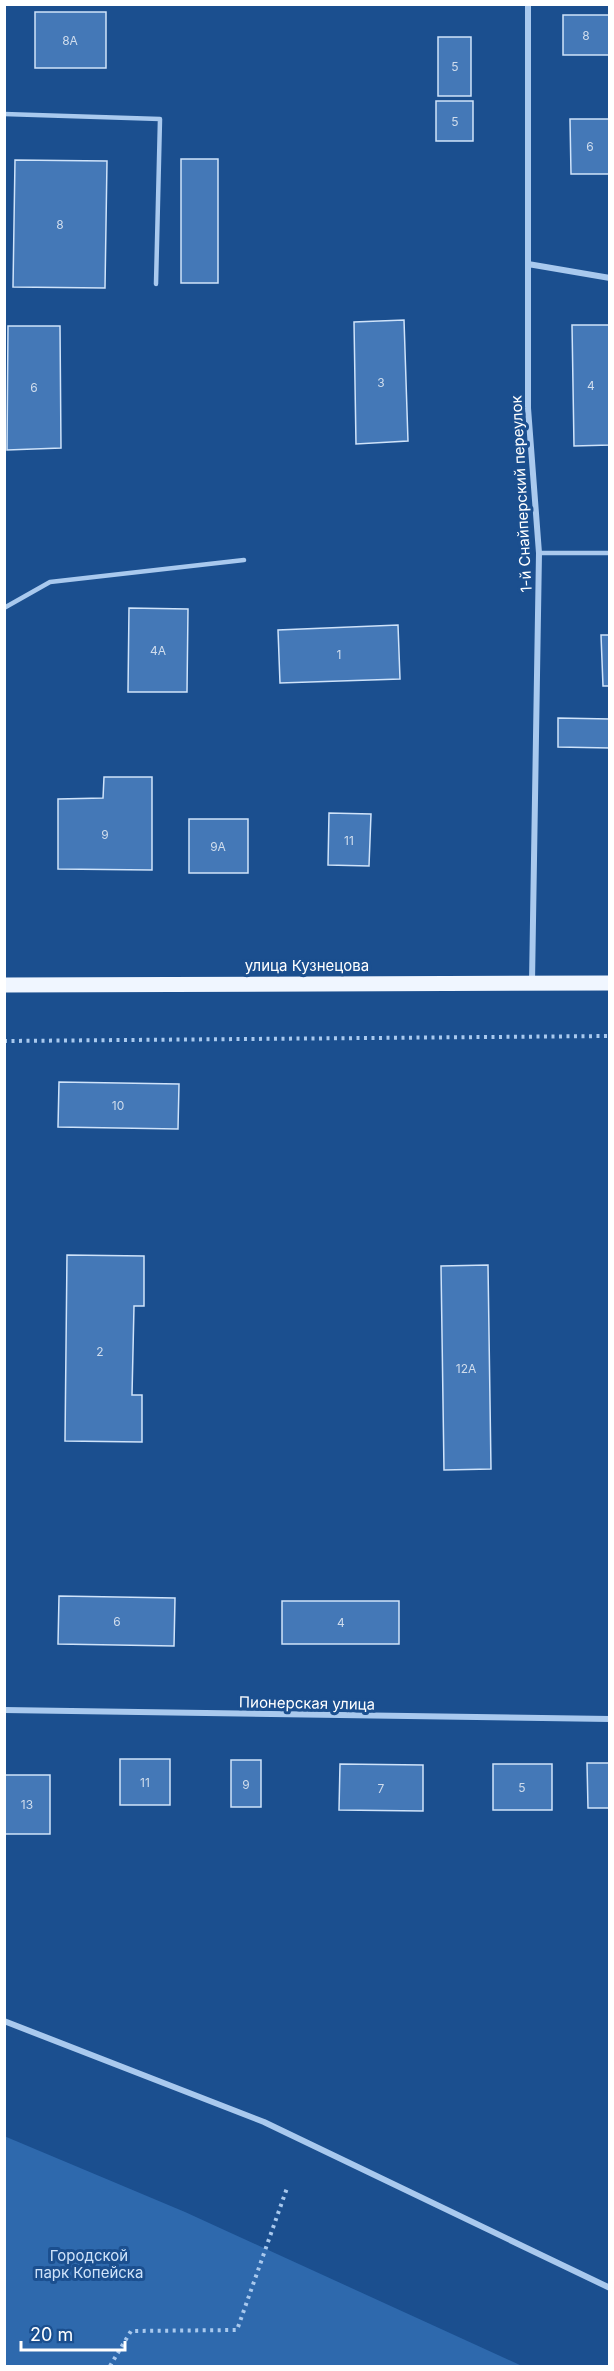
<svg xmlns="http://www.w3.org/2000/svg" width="614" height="2371" font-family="Inter,sans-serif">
  <rect width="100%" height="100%" fill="#1b4f8f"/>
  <path fill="#2e69ad" d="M4,2136L185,2212L522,2366H5Z"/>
  <path fill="#4478b7" stroke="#cfe3fa" stroke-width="1.5" d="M35,12H106V68H35Z
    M563,15H610V55H563Z
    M438,37H471V96H438Z
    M436,101H473V141H436Z
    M570,119H610V174H571Z
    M181,159H218V283H181Z
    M15,160L107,161L105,288L13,287Z
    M404,320L408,441L356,444L354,322Z
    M572,325H610V445L574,446Z
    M8,326H60L61,448L7,450Z
    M129,608L188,609L187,692H128Z
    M398,625L400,679L280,683L278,630Z
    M601,635H610V686H603Z
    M558,718L610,719V748L558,747Z
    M104,777H152V870L58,869V799L103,798Z
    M329,813L371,814L369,866L328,865Z
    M189,819H248V873H189Z
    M59,1082L179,1084L178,1129L58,1127Z
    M67,1255L144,1256V1306H134L132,1395H142V1442L65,1441Z
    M488,1265L491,1469L444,1470L441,1266Z
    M59,1596L175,1598L174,1646L58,1644Z
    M282,1601H399V1644H282Z
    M120,1759H170V1805H120Z
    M231,1760H261V1807H231Z
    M587,1763H610V1808H588Z
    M340,1764L423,1765V1811L339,1810Z
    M493,1764H552V1810H493Z
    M4,1775H50V1834H4Z"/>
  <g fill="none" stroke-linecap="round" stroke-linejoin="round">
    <path stroke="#a9c9ee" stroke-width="4" stroke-dasharray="3 4.5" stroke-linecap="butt" d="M4,1041L610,1036
      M110,2366L131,2331L237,2330L287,2188"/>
    <path stroke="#a9c9ee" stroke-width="4.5" d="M4,114L160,119L156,284
      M539,553H610
      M4,608L50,582L244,560"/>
    <path stroke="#a9c9ee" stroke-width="6" d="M528,4V408L539,553L532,982
      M528,264L610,278
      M4,1710L610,1719
      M4,2021L264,2122L610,2288"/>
    <path stroke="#f0f6ff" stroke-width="15" d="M4,985L610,983"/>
  </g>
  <g text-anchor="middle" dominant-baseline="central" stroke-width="6" stroke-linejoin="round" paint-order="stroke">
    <g font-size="12" fill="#d0dded">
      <text x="586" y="35">8</text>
      <text x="70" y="40">8А</text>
      <text x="455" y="66">5</text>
      <text x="455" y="121">5</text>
      <text x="590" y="146">6</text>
      <text x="60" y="224">8</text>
      <text x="381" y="382">3</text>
      <text x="591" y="385">4</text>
      <text x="34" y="387">6</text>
      <text x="158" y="650">4А</text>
      <text x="339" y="654">1</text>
      <text x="105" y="834">9</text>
      <text x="349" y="840">11</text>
      <text x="218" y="846">9А</text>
      <text x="118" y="1105">10</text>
      <text x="100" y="1351">2</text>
      <text x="466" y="1368">12А</text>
      <text x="117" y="1621">6</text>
      <text x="341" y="1622">4</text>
      <text x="145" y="1782">11</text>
      <text x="246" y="1784">9</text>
      <text x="522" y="1787">5</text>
      <text x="381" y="1788">7</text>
      <text x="27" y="1804">13</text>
    </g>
    <g font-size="15" fill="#fff" stroke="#1b4f8f">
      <text transform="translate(521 494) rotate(-93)">1-й Снайперский переулок</text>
      <text x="307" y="965">улица Кузнецова</text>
      <text transform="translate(307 1703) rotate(1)">Пионерская улица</text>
    </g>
    <g font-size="15" fill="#cfe3fa" stroke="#1b4f8f">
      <text x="89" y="2255">Городской<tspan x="89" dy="17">парк Копейска</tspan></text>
    </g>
  </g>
  <rect width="614" height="2371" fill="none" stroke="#ffffff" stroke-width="12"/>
  <path d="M21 2341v9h104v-9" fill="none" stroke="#ffffff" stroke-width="3"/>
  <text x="30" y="2341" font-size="18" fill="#ffffff" stroke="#1b4f8f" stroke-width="4.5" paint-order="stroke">20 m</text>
</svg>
